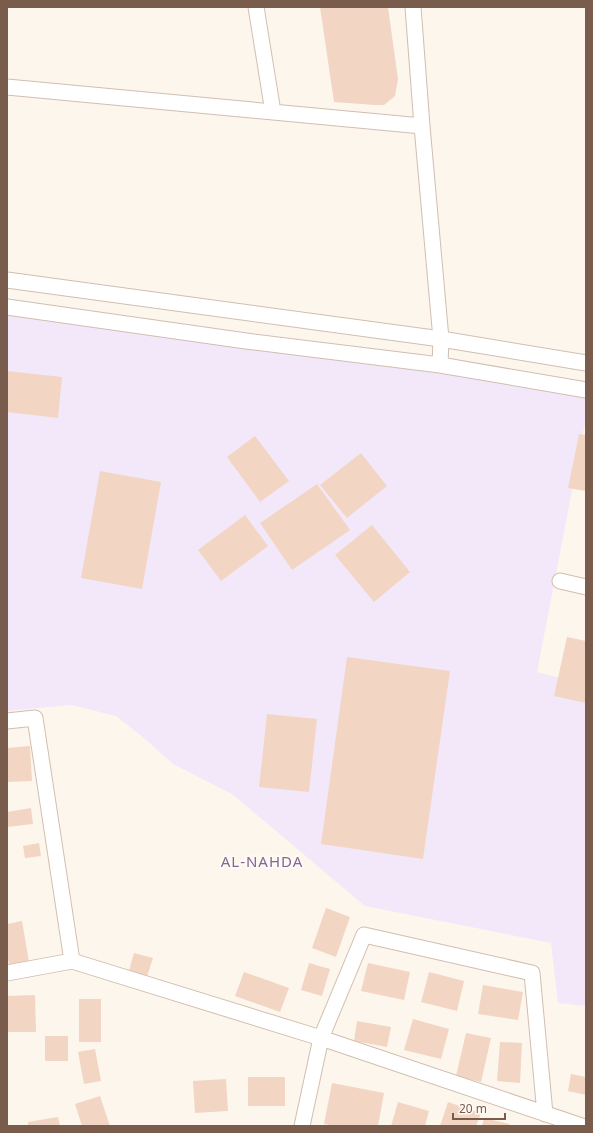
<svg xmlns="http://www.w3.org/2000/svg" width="593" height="1133" font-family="'Noto Sans',sans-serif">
  <rect width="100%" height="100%" fill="#fdf6ec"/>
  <path fill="#f3e8fa" d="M7,307L586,396V418L537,672L586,685V1006L558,1003L551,943L365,906L232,794L173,764L145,739L116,716L71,705L7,711Z"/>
  <path fill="#f3d5c3" d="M320,7H388L398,79L395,96L384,105H375L334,102Z
    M7,371L62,377L58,418L7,412Z
    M579,434L586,435V491L568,488Z
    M255,436L289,481L260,502L227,457Z
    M361,453L387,486L347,518L320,485Z
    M100,471L161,482L142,589L81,578Z
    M317,484L350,530L292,570L260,523Z
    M245,515L268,546L221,581L198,550Z
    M372,525L410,572L374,602L335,555Z
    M567,637L586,641V703L554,696Z
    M347,657L450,671L423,859L321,844Z
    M267,714L317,719L309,792L259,787Z
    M30,746L32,781L7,782V748Z
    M31,808L33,824L7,827V812Z
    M39,843L41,856L25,858L23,846Z
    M326,908L350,917L336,957L312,948Z
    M22,921L29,962L9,965L7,953V924Z
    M134,953L153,958L145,983L127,978Z
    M309,963L330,969L322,996L301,990Z
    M368,963L410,972L404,1000L361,991Z
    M244,972L289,988L280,1012L235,996Z
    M429,972L464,981L457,1011L421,1002Z
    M483,985L523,992L518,1020L478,1014Z
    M35,995L36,1032H7V996Z
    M79,999H101V1042H79Z
    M413,1019L449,1029L441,1059L404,1050Z
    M357,1021L391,1027L387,1047L354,1041Z
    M466,1033L491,1038L481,1082L456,1076Z
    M45,1036H68V1061H45Z
    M500,1042L522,1043L520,1083L497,1081Z
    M95,1049L101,1081L84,1084L78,1052Z
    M571,1074L586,1077V1095L568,1091Z
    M248,1077H285V1106H248Z
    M226,1079L228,1111L195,1113L193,1081Z
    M332,1083L384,1093L378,1126H335L324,1124Z
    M100,1096L110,1126H82L75,1104Z
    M398,1102L429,1111L425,1126H391Z
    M448,1102L481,1113L476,1126H440Z
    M58,1117L60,1126H28V1122Z
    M484,1118L510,1124L509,1126H482Z"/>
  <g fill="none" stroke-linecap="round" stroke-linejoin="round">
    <g stroke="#d1beb0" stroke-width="17">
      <path id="minor" d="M256,7L273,112
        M413,7L422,126L441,339L440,365
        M7,87L422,126
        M7,280L441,339L586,363
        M7,307L246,341L440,365L586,390
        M560,581L586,587
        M7,721L35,718L72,961
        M7,973L72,961L321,1038L582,1126
        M302,1126L321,1038L364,935L532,973L545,1114"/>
    </g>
    <use href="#minor" stroke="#fff" stroke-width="15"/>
  </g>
  <g text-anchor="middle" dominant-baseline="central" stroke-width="4" stroke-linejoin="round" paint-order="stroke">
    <g font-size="15" letter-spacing="1" fill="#846695" stroke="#fffaf3">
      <text x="262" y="861">AL-NAHDA</text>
    </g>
  </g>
  <rect width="593" height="1133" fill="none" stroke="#7a5c4d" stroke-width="16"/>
  <path d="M453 1113v6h52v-6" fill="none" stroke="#7a5c4d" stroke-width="2"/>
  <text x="459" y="1113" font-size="12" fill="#7a5c4d" stroke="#fffaf3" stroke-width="3" paint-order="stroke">20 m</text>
</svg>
